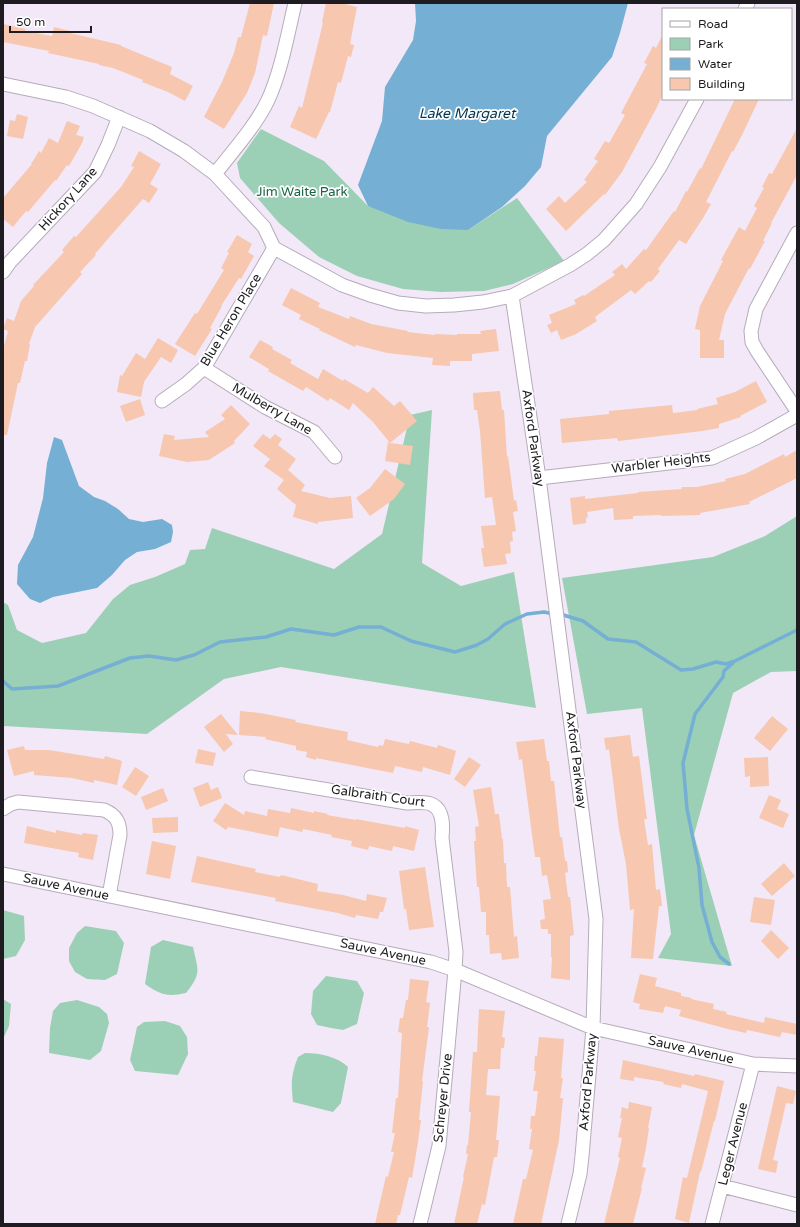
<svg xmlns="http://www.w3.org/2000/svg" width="800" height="1227" font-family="'Varela Round',sans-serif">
  <rect width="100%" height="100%" fill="#f2e8f8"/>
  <path fill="#9cd0b6" d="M261,129L324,161L368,206L468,230L517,198L564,261L513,284L484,291L441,292L403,289L357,276L319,257L279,223L240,178L237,163Z
    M432,410L422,563L461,586L514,572L536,708L281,667L224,679L147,734L3,726V602L8,605L17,630L42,643L86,633L113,599L130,585L155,577L185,564L190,550L205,549L212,528L334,569L382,534L410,415Z
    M797,516V671L771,672L733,693L694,835L732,966L658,958L671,934L642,708L587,714L562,578L713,557L765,536Z
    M3,910L24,916L25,940L16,956L3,959Z
    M85,926L116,931L124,943L117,974L105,980L87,979L75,972L69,961V948L77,933Z
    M163,940L193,947C198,970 202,973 186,993C167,997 161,995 145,984L151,947Z
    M326,976L357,981L364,993L357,1024L343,1030L331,1028L317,1025L311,1014L313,991Z
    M3,999L11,1004L9,1026L3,1039Z
    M77,1000L99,1007L107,1014L109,1023L101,1051L90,1060L49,1053L50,1028L53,1011L60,1003Z
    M165,1021L180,1026L187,1037L188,1054L178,1075L135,1071L130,1060L137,1027L144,1022Z
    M305,1053C320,1053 338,1057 348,1067L341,1103L333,1112L293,1102C291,1083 291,1075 298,1057Z"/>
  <path fill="#75afd3" d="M415,3H628L620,33L612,57L547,136L541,167L525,186L502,207L468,230L441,229L408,222L368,206L358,185L382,121L385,87L413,40L416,21Z
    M54,437L62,440L79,486L94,497L105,501L118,509L129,519L143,522L162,519L172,525L173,532L171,542L155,549L137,552L125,560L112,575L97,588L53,597L40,603L30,599L17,584L18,565L33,537L43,498L47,463Z"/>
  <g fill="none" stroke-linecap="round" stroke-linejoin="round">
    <path stroke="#75afd3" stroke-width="3.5" d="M560,614L583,621L608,639L636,642L681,670L693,669L716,662L726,664L735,661L797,630
      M3,681L12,689L58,686L130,658L149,656L176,660L194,655L220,642L266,637L291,629L334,635L359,627H381L411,641L455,652L477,645L488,639L505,624L527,614L544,612L554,614
      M729,964L720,957L712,942L702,905L699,868L687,809L683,763L695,714L723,677L724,671L733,663"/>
  </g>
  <path fill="#f7c7af" d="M250,3H274L267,36L263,35L255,73L247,93L224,129L204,117L222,82L234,53L238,37H241Z
    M326,3H341L357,7L350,44L354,45L351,57L348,56L341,83L338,82L330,112H329L316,139L290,127L299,106L302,108L323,23L322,22Z
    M3,24L26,29L25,31L52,36L54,27L70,31V33L121,45V46L172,67L170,74L193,86L185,101L168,92L142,82L143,80L113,68L99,65V64L48,53L49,51L3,42Z
    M663,34V94L656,109L622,172L605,195L604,194L566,231L546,209L559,196L565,203L587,182L584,180L598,161L594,159L605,141L609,143L625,115L621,113L647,64L644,63L653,46L656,48Z
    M735,99H759L742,135L733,152L732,151L706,202L711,204L703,218L686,244L679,240L658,269L660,271L651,282L649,281L635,294L631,290L595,317L597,321L576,334L561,340L557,330L551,333L547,325L552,323L549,315L576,304L574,300L583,295L584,296L615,275L612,272L622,264L626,269L644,249L646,250L674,211L675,212L686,191L687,192L700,168L701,169Z
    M17,114L28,117L23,139L7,136L10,120L15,121Z
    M67,121L80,126L76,135L84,137L82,143L69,166L67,165L56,181L55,180L28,212L26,211L13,227L3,219V198L32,164H31L39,151L41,153L49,138L58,143Z
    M797,128V175L771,223H772L763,241H765L750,269L749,268L725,314L719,340H724V358H700V330L695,329L700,306L723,261L721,260L739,227L745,231L757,208L754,206L764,188L762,187L769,173L772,174Z
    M139,151L161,164L150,184L158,189L149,203L143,199L113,233L95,254L96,255L80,272L82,274L35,327L29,344H30L27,361H25L20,383H18L7,435H3V346H4L8,331L3,329L7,318L14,321L21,301L34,286L33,285L64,252L62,250L74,236L76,237L121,187L134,167L131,166Z
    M237,235L252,244L248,252L254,256L241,279L239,278L221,306H222L210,328L212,329L195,356L175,344L195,313L197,314L224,270L221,268L229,253L227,252Z
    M291,288L320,303L318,307L349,319L350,316L371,324L408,331L407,332L435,335V334L457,335V334H481L480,331L496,329L499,351L472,354V361H450V366L432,365L433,358L387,353L356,345L355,347L319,330L320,329L299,319L301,315L282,305Z
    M158,338L178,350L171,363L161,357L144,382L141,397L117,392L120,375L122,376L136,353L145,359Z
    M260,340L273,347L272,349L292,360L290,363L318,379L323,369L343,381L344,379L368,393L373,387L394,406L400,401L417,421L390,443L413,446L410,465L385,461L388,442L390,443L373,422L353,403L349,410L330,398L328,401L306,387L303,391L268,371L269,369L249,357Z
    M756,381L767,402L740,416L741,417L719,424V428L702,431L627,440L618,441L617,438L562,443L560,419L609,414V411L672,405L673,413L698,410L697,409L718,404L716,398L735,392Z
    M500,391L502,410H504L507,457L508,456L514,501L516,500L518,511L513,512L516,531L512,532L513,541L510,542L511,553L505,554L507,564L484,567L481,548H484L481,526L496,525L492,497L485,498L480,431L477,410H474L473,393Z
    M140,399L145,415L126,422L120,406Z
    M231,405L250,424L234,441L235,443L209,460L187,462L159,456L164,434L175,436L174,440L209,437L205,432L225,419L221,415Z
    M263,434L270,439L275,434L282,439L278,445L296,459L288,470L305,485L301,491L330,498L351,496L353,518L318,522V524L293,517L296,505L277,489L284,480L264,466L270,459L253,446Z
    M797,450V478L749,502L750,504L700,513V515L661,516V515L633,516V519L614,520L613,508L587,512L588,517L586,518V523L573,525L570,498L585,496V499L638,493V492L682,489V487H697L726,481L725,479L745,474L784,454L785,457Z
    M385,469L405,484L394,499L370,516L356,498L370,488Z
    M240,711L260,713L296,720L295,722L348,732L347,740L378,747L379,745L383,746L385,739L409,744L410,741L437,748L438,745L456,751L450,775L423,767L422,772L395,766L393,773L316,758V760L306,757L307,752L296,750V746L265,739L266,737L239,735Z
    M221,714L238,735L226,734L233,744L224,752L204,727Z
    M772,716L788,729L770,751L754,738Z
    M630,735L633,757L639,756L647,819H644L648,845L652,844L656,890L660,889L662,906H659L653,959L631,958L634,909L630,910L626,864L619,829L609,749L606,750L604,738Z
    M544,739L547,761H549L551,781H554L560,837H562L565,861H567L568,872L565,873L568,897H570L574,935L570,936V980L551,978L552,957H551V934H548V929H541L540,920L545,919L543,900L551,899L547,875L542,876L540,857H535L522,759L519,760L516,742Z
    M24,746L25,750H49L104,759L105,756L122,761L117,785L94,780V783L72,778L34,775V771L14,776L7,750Z
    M198,749L216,753L213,766L195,763Z
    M469,757L481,765L465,787L454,779Z
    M768,757L769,786L750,787V776L745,777L744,758Z
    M135,767L149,776L136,796L122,787Z
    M208,782L211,790L218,787L222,798L200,807L193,788Z
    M491,787L495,814H499L502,839H503L504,863H506L507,887H510L514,937L517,936L519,958L502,960L501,953L490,954L489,935H486V912H481L479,887H477L474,841H476L475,827L479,826L473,790Z
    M163,788L168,801L146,810L141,797Z
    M769,795L781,800L777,809L789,814L783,828L759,818Z
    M225,803L244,815L245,811L267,816L268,809L290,813L291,808L314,813V811L328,814L327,815L356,820V819L405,828V826L419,830L414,851L393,846L392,851L369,846L368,850L351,846L352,841L331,837L332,835L303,829L302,832L280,827L278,837L228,827L226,830L213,821Z
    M178,817V832L153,833L152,818Z
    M27,826L56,833V830L82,835L83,833L98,835L93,860L78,857L79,853L24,843Z
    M152,841L176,846L170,879L146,874Z
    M197,856L256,869L255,872L280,877L281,875L318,884L317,891L343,895L366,901L367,894L387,898L383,912H380L378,919L356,915L355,918L338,913L275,901L276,898L191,882Z
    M784,863L795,876L772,896L761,884Z
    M425,867L434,927L409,930L406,909H404L399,871Z
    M754,897L775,900L771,925L750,922Z
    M771,930L789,948L778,959L761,941Z
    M640,974L657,978L655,986L681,993V996L692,998L691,999L714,1004L713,1009L727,1012L726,1014L764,1023L765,1017L797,1024V1035L782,1032L780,1037L747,1030L746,1033L728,1029L679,1016L681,1010L665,1006L663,1013L639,1009L640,1004L633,1002Z
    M410,979L429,981L426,1002L430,1003L427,1027H429L422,1081H423L419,1120H421L418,1142L412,1178L409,1177L400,1215H398L396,1224H375L386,1176L388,1177L394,1152H391L395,1133H392L396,1098H398L402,1033L398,1032L400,1018H403L406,1000H408Z
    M479,1009L505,1011L502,1037L505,1038L504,1048H501L500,1069H488L486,1095L500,1096L496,1140H499L497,1157H494L485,1205L482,1204L477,1224H454L464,1177H463L468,1154H466L467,1145H468L471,1112H469L473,1052H477Z
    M539,1037L564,1039L561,1078H563L560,1098H563L559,1140L541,1224H513L523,1179H526L533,1150L529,1149L532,1129H530L531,1116H535L538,1091H533L536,1071H534L535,1056H537Z
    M623,1060L694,1076L695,1074L724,1081L715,1121H714L701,1172H700L689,1223L675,1219L683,1177L687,1178L708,1091L682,1084L681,1088L663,1084L664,1082L634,1077V1081L620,1079Z
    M777,1086L796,1091L793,1104L786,1103L773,1160L778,1161L776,1173L758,1169Z
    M629,1102L652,1107L648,1128H649L646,1148L642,1167L646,1168L641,1188H642L633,1224H604L620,1158L618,1157L622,1138L618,1137L622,1118H620L622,1107L628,1109Z"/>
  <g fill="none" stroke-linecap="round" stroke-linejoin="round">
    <g stroke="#b5acba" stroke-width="15">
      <path id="minor" d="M745,9L748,3
        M3,84L66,97L93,106L150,131L184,151L215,174L264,227L274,248L342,285L370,295L398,303L426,306L454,305L483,302L512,296L570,265L587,254L604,240L636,204L660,167L697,99
        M215,174C232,152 257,124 268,100C281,72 288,33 295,3
        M797,233L756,309L751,331L752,342L757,351L797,411
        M3,272L10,262L95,172L108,145L119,117
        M512,296L539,478L596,919L593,1028L582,1156L580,1174L568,1224
        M204,368L265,407L314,432L335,457
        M162,401L186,384L204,368L274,248
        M539,478L712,458L756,438L797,415
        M251,777L407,803C414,803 426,801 433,805C444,811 443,827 442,838L456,952L455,970L439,1146L420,1224
        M3,809L11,804L18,802L104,810C116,815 120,822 120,835L109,896
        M3,874L431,962L455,970L593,1028L753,1064L797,1066
        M722,1186L797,1205
        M712,1224L753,1064"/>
    </g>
    <use href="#minor" stroke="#fff" stroke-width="13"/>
  </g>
  <g text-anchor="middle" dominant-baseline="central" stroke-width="3.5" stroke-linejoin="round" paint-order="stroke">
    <g font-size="13" fill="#176446" stroke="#fff">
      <text x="302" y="192">Jim Waite Park</text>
    </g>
    <g font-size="13" fill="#1f1c21" stroke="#fff">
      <text transform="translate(68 199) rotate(-48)">Hickory Lane</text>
      <text transform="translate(231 320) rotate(-59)">Blue Heron Place</text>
      <text transform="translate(272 409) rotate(30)">Mulberry Lane</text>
      <text transform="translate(533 438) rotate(82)">Axford Parkway</text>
      <text transform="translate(661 463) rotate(-7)">Warbler Heights</text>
      <text transform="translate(576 760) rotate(83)">Axford Parkway</text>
      <text transform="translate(378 796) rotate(8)">Galbraith Court</text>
      <text transform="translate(66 887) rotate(12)">Sauve Avenue</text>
      <text transform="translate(383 952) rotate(12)">Sauve Avenue</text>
      <text transform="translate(691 1050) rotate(13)">Sauve Avenue</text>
      <text transform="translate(588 1082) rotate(-85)">Axford Parkway</text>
      <text transform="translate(443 1098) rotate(-84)">Schreyer Drive</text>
      <text transform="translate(733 1144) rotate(-76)">Leger Avenue</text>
    </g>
    <g font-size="14" font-style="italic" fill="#04364f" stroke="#fff">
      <text x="467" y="113">Lake Margaret</text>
    </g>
  </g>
  <rect width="800" height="1227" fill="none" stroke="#1f1c21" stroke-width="8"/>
  <rect x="662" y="8" width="130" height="92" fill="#ffffff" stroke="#a5a4a6"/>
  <rect x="670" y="21" width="20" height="6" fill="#ffffff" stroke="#a5a4a6"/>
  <text x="698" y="28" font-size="12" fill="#1f1c21">Road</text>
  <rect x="670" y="38" width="20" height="12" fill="#9cd0b6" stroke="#a5a4a6"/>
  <text x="698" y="48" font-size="12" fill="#1f1c21">Park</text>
  <rect x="670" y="58" width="20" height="12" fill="#75afd3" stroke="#a5a4a6"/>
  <text x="698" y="68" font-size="12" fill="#1f1c21">Water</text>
  <rect x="670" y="78" width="20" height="12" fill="#f7c7af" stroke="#a5a4a6"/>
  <text x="698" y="88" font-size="12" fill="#1f1c21">Building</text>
  <path d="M10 26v6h81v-6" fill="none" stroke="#1f1c21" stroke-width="2"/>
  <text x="16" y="26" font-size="12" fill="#1f1c21" stroke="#ffffff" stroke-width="3" paint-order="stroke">50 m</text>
</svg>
